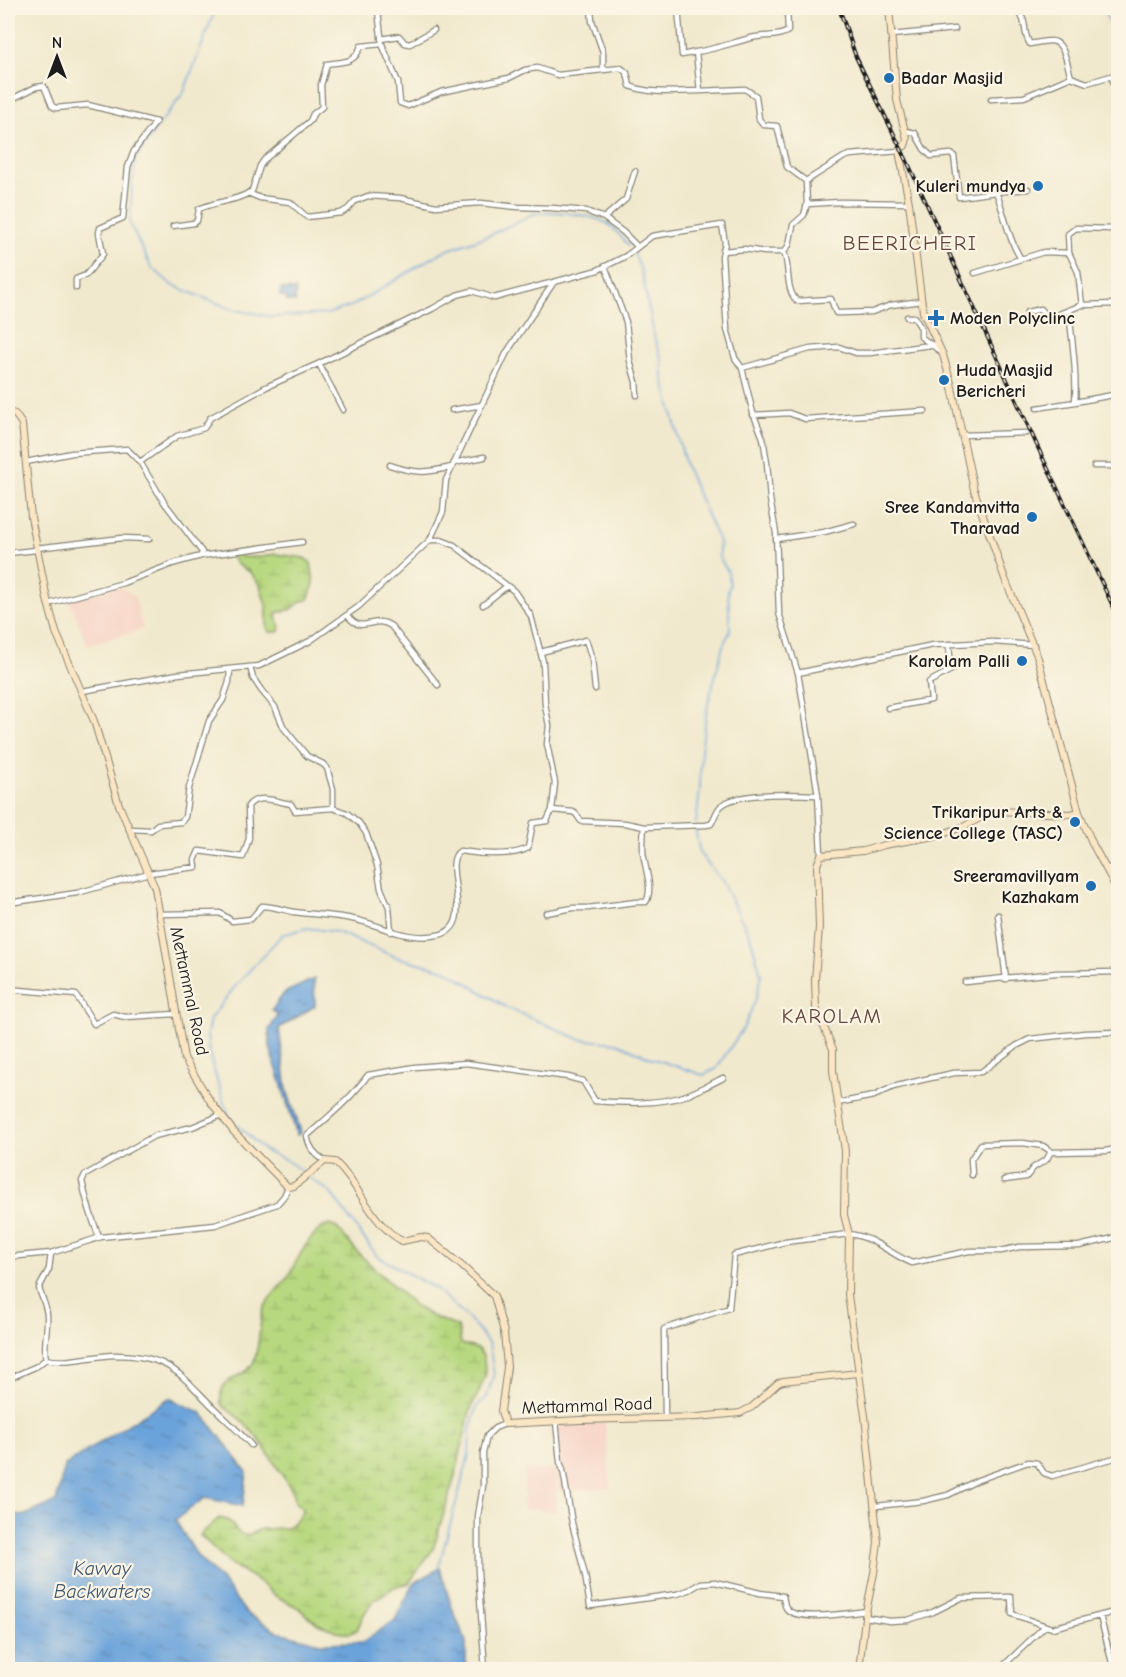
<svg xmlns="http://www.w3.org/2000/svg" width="1126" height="1677" font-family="'Comic Neue',sans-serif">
  <defs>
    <pattern id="wetland-marsh" width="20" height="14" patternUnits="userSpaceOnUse" patternTransform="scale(1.5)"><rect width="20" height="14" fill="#b8d880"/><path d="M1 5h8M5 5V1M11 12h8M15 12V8" fill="none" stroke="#9eb96e"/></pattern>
    <pattern id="water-ripples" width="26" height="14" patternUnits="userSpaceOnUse" patternTransform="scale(1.5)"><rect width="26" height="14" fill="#6ba3da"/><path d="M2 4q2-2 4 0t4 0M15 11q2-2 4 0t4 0" fill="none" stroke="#5784b0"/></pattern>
  </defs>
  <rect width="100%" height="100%" fill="#fcf5e5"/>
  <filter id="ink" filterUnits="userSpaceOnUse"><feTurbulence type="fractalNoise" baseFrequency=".0167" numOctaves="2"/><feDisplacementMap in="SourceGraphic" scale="12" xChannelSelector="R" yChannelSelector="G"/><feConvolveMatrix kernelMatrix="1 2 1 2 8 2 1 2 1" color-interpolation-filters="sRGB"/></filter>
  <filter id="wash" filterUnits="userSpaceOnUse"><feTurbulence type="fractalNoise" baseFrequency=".008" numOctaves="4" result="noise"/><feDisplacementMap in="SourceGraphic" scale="24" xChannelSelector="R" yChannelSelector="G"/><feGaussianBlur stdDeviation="1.35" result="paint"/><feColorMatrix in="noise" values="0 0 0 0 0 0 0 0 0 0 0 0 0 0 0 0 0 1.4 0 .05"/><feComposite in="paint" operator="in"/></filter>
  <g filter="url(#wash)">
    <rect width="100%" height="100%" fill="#f1e9cd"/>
    <path fill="#f6d2c4" d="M119,586L135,597L143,629L88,645L69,600Z
      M605,1422L611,1488L559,1491L554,1424Z
      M524,1469L556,1470V1511L524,1509Z"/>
    <path fill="url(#wetland-marsh)" stroke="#6a7a4e" stroke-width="1.5" d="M231,553H239L241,557H262L275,554L304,558L311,563L314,584L308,600L301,601L292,609L276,613L280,628L278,632H270L267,628V608L260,585L250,572L236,564Z
      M329,1225L337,1228L359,1254L416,1307L431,1316L458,1327L461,1344L478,1349L483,1356L486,1373L480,1389L470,1411L455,1476L433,1549L409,1583L394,1587L373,1601L364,1614L357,1630L350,1633H342L318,1624L299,1608L276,1596L257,1580L229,1563L200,1535L219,1518L228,1520L239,1533L246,1536L261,1529L287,1528L299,1517L303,1509L295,1502L294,1493L258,1438L241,1420L221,1404C218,1373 240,1383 252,1365C259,1356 259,1324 263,1311C268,1297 279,1289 287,1278C296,1264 302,1247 314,1235C318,1230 323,1227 329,1225Z"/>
    <path fill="url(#water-ripples)" stroke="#44607b" stroke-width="1.5" d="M281,289L296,290L295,302L286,301L287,297L280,296Z
      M314,979L315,1006L279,1028L287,1090L301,1132L297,1135L270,1047L269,1030L278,1015L272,1010L284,993Z
      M169,1398L202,1413L247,1472L243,1506L205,1498L175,1520L198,1557L224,1583L246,1613L279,1632L320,1643L362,1642L395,1620L414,1583L440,1568L451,1605L466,1642V1669H8V1513L23,1516L56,1502L65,1465Z"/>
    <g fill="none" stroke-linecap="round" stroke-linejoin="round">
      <path stroke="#6ba3da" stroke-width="1.5" d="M216,8L184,92L147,141L136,158L132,185L130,224L151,267L172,285L231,309L272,317L327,314L354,305L442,252L490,235L533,214C552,210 587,214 605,222C615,227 621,238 629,246
        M1102,8L1118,40
        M634,253L642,274L655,340L662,360L663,377L686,467L719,542V557L728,572L730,585L728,590L730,631L723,646L708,704L701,750L700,789L696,824
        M303,1172L286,1160L265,1151L231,1119L224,1103L209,1054L207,1034L210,1019L237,984L282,935L307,928L337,932L396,957L446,970L506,1007L579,1039L617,1043L651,1058L703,1075L716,1069L744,1027L756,999L761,974L750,936L721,880L700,854L695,828
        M310,1178L330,1192L377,1256L436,1289L469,1319L489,1344L494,1374L487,1397L477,1406L470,1429L469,1455L438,1569"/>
    </g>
  </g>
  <g filter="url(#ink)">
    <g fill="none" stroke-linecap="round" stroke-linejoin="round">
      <g stroke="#868274" stroke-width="7">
        <path id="minor" d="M375,8L378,11L382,44L398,82L400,103L408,106L441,92L509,78L525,70L537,68L558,75L603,70
          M591,8L592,21L603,52V70L621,68L627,73L630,86C652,95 677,91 700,91
          M678,8L682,55L696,52L700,91L745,89L756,96L759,119L764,125L777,126L787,167L806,181L807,204L804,215L793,225L789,245L784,252H765L744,249L723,251
          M1014,8C1030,20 1021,31 1030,44C1036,43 1044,41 1050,41C1065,40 1067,66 1071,77L1087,83L1118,74
          M891,35L955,29
          M381,39L399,36L405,43L410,44L434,30
          M696,52C717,49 736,41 756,37C767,35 780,37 788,31L787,8
          M1112,77L1118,99
          M991,99L1024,97L1071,77
          M8,101L36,87L44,86L52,106L56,108L88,105L156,122L134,151L128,167L123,218L100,228L99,233L103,254L86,275L76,279V288
          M906,131L915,133L924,149L931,156L951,154L954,156L959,197L996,192C1005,214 1008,239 1021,259L1044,252L1069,253L1078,272L1082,305L1118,304
          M806,181L844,157L850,155L899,151
          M996,192L1028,189
          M248,193L260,198L290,202L307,217L341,213L348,209L355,201L368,196L400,198L436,206L481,203L518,207L552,208L586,211L604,218L623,232L637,246
          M807,204L840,202L909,203
          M604,218L626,199L635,171
          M173,226L194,223L197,221L199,209C215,201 236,202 252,191L260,166L264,160L310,121L313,114L322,107L321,85L327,64C343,61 354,65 361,46L382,44
          M784,252C790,266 785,290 797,301L831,299L836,313H841L872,312L891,305L922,301
          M1069,253L1068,234L1076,228L1113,229L1118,219
          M605,266L626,322L630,361L636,382L637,395
          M975,273L1021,259
          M1027,312L1041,309L1046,315L1051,317L1082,305
          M907,317H914L921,328V337L941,352
          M319,364L343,410
          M1075,402L1118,394
          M1037,408L1075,402C1077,372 1072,341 1069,311
          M452,410L482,405
          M753,415L789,413L805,419L925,411
          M962,435L1026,433
          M26,462L72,453L127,449L140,462L177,436L204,428L210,418L266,387L318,364L432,309L457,295L472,291L494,298L554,282
          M454,463L484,457
          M390,465C415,474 426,473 452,467
          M1094,466H1118
          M776,539L824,532L854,524
          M430,540H441L454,545L514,591L531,616L543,662L545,704L549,726L547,744L555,783L552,810L573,812L576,814L581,821L625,823L644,827L706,825L711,824C714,819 716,812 720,807C734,791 797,794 818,795
          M36,548L122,538L149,539
          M8,553L36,550
          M201,556L302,542
          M48,604L123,583L175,563L201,556L202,552L164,502L140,462
          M483,605L507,586
          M347,615C363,637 373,613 391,626L438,685
          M541,652L586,640L592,659L595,689
          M798,673L933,645L993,642L1034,645
          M82,691L178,674L259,666L310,641L358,607L430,540L443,512L446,480L484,400L507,352L554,282L598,270L626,256L652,236L722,225L725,243L722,256L727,329L735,358L742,368
          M888,708L931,700L929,682L953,669C949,661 951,653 948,644
          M333,808L347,813L359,823L366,833L377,865L381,889L389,907L391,932
          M129,829L151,830L158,824L181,822L185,817L189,788L209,721L223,700L229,682L230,670
          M821,855L818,795L812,757L798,673L779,613L776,533L770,499L767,463L763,438L753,413L742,368L810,349L839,347L856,353H870L938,344
          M1106,867L1110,869L1118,864
          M8,903L77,893L149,873L196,867L195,860L199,851L243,857L249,838L248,806C258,793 277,802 291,804L295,811L333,808V789L327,768L323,764L307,756L284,728L275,707L261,690L253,678L250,667
          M546,913L573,908H588L636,902H646C654,888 644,867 643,851C643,843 643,835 644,827
          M158,914L220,913L232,921L251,919L262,906C273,906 283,910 294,912C315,915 337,915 357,920C386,927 406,941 438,935C479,927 439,863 460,851C478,854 513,857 528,848L533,823L547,821L552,810
          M998,915L1006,979
          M965,982L1056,973L1118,972
          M8,989L76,995L94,1024L113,1014L125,1017L176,1014
          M837,1103L874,1096L893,1087L926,1079L954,1073L981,1072L1016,1046L1030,1039L1085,1033L1118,1032
          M325,1161C315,1155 309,1148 307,1136C328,1117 351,1099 368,1075L415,1067L466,1063L568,1077L583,1081L595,1101C623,1103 657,1105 684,1096C698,1091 711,1084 723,1078
          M972,1175L971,1159L981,1144L1023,1143L1043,1146L1052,1152L1105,1151L1118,1149
          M1004,1180L1026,1177L1033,1168L1047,1159L1050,1153L1052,1152
          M99,1237C92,1219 86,1200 82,1181L85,1175L154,1136L192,1127L221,1115
          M51,1253L49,1269L39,1288C41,1297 47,1306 47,1316C48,1328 43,1349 46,1359C64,1364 94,1356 114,1355C168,1355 178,1372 212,1406C225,1419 239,1431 251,1445
          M8,1257L51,1253L101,1237L215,1225L277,1204L284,1196L288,1187
          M8,1379L37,1366L46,1359
          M665,1417L664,1329L729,1308L734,1255L785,1242L849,1234C874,1237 890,1254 912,1263L969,1251H1001L1019,1247L1079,1246L1118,1237
          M556,1421L560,1462L563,1470L572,1523L585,1575L590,1606L677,1594L689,1590L701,1583L715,1582L760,1593L783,1596C784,1600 784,1606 787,1609C797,1622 851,1613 867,1611
          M876,1506L923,1501L948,1495L978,1480L1028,1462L1037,1463L1044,1473L1052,1476L1118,1457
          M1100,1616L1114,1670
          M865,1617L890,1621L908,1620L933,1612L961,1598L1008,1597H1011L1012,1614L1052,1628L1118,1611
          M485,1670L478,1571V1516L483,1486V1453L487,1436L495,1428L505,1424
          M999,1670L1045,1626"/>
      </g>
      <g stroke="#868274" stroke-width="8">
        <path id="secondary" d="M889,8L897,100L907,139L905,146L901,147L899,151L909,203L923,312L943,355L951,383L974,490L1005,579L1038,658L1079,812L1093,845L1118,891
          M8,412L15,414L22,424L31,517L47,599L56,632L94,721L119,805L155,888L184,1058L210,1101L234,1132L288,1187L294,1186L325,1161L335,1162C361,1186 370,1223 402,1241L421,1237L428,1238L462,1266L494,1296L504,1332L507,1367L501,1411L505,1424L580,1420L698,1417L740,1413L752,1407L778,1383L783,1381L858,1373
          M859,1670L865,1617L874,1573L878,1542L865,1416L848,1295L849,1234L844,1215L845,1151L833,1071V1049L816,1008L815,980L819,927L817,865L821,855L863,851L884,845L940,835L965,826L985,815L997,811L1071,814L1079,812"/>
      </g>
      <use href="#minor" stroke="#fff" stroke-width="4.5"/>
      <use href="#secondary" stroke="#fbe6c4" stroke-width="6"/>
      <g stroke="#1c1c1c" stroke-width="4">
        <path id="rail" d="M839,8L856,57L907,161L1040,452L1118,617"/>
      </g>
      <use href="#rail" stroke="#fcf5e5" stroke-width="1.5" stroke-dasharray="4.5" stroke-linecap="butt"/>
    </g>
  </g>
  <g fill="#1f6fb2" stroke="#fcf5e5" stroke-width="2">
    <circle cx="889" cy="78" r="6"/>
    <circle cx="1038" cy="186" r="6"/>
    <path d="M933 309h6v6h6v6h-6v6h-6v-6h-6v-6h6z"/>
    <circle cx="944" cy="380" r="6"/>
    <circle cx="1032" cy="517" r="6"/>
    <circle cx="1022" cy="661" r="6"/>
    <circle cx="1075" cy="822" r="6"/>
    <circle cx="1091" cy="886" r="6"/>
  </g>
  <g text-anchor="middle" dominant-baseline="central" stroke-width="4.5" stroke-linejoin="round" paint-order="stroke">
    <g font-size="18" font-weight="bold" fill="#1c1c1c" stroke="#fcf5e5" text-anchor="end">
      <text x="901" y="78" text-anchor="start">Badar Masjid</text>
      <text x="1026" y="186">Kuleri mundya</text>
      <text x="950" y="318" text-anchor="start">Moden Polyclinc</text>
      <text x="956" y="370" text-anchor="start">Huda Masjid<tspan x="956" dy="21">Bericheri</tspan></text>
      <text x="1020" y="507">Sree Kandamvitta<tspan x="1020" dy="21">Tharavad</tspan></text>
      <text x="1010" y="661">Karolam Palli</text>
      <text x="1063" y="812">Trikaripur Arts &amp;<tspan x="1063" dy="21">Science College (TASC)</tspan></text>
      <text x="1079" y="876">Sreeramavillyam<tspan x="1079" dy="21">Kazhakam</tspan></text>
    </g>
    <g font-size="18" fill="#1c1c1c" stroke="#fcf5e5">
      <text transform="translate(189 991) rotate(78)">Mettammal Road</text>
      <text transform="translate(587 1406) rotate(-2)">Mettammal Road</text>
    </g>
    <g font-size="20" font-style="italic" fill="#405971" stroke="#fcf5e5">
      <text x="102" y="1568">Kavvay<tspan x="102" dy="23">Backwaters</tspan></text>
    </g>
    <g font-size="21" letter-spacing="1.5" fill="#63473e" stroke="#fcf5e5">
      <text x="910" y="243">BEERICHERI</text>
      <text x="832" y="1016">KAROLAM</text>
    </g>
  </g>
  <rect width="1126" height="1677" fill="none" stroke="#fcf5e5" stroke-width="30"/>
  <g transform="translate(57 57)" stroke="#fcf5e5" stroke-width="4.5" paint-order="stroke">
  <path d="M0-4.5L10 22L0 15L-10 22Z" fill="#1c1c1c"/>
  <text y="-9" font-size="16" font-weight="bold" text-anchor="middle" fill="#1c1c1c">N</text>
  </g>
</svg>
